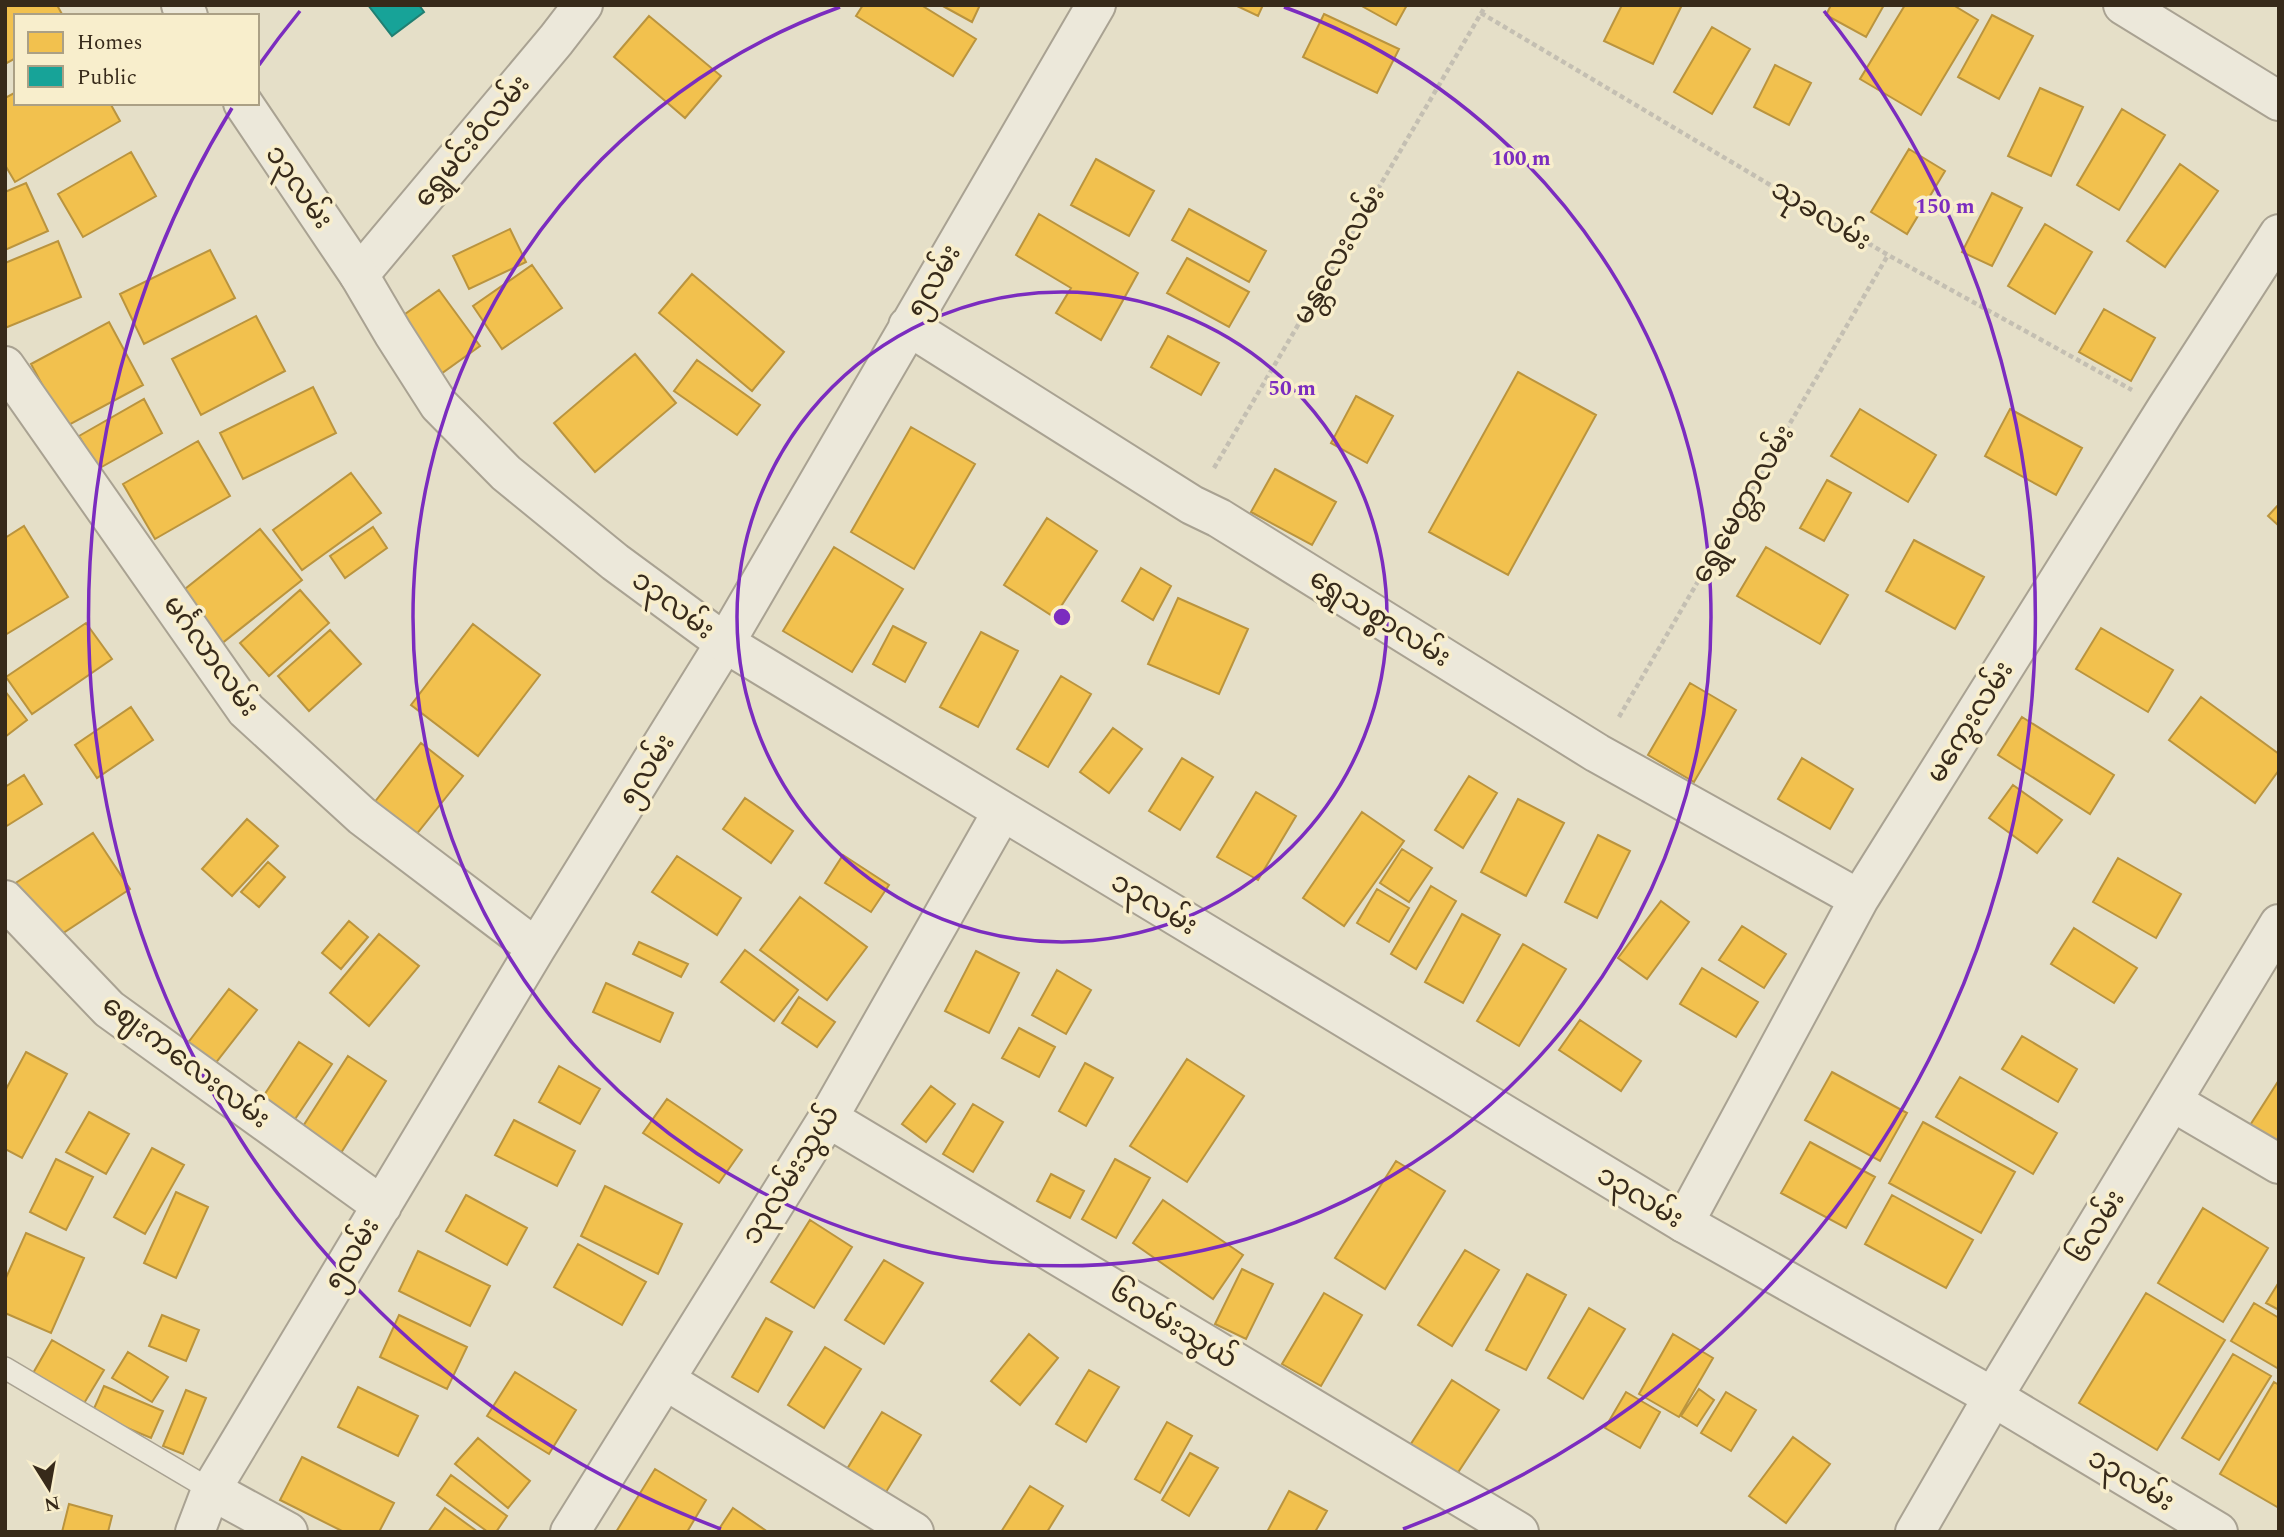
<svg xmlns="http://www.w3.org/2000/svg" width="2284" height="1537" font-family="Spectral,'Noto Sans Myanmar',serif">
  <rect width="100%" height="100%" fill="#e5dfc8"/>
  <path fill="#f2c14e" stroke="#ba943e" stroke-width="2" d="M5,5H57L63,16H16V58L5,64Z
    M863,5H921L976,39L953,76L856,16Z
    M941,5H980L972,22Z
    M1235,5H1263L1258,16Z
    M1360,5H1407L1396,25Z
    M1622,5H1682L1653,64L1604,41Z
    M1831,5H1884L1866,37L1826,15Z
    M1905,5H1953L1978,20L1921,115L1860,79Z
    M1324,14L1399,49L1377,93L1303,57Z
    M1992,15L2033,36L1999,99L1958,77Z
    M649,16L721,76L685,118L614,57Z
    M1712,27L1750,49L1712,114L1674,92Z
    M1775,65L1811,83L1789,125L1754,107Z
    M2040,88L2083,107L2051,176L2008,156Z
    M16,92V103H110L120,121L15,182L5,165V98Z
    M2122,109L2165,135L2119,210L2077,185Z
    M1909,149L1945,171L1907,234L1871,212Z
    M131,152L156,196L83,237L58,194Z
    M1096,159L1154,191L1129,236L1071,205Z
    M2180,164L2218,191L2165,267L2127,241Z
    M26,183L48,231L5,250V192Z
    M1992,193L2022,208L1992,266L1962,252Z
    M1189,209L1266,251L1249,282L1172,240Z
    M1039,214L1138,273L1101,340L1056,313L1071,288L1016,255Z
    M2045,224L2092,252L2055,314L2008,286Z
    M510,229L526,262L469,289L453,256Z
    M58,241L81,297L5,328V263Z
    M210,250L235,298L144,344L120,294Z
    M1187,258L1249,292L1229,327L1167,293Z
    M532,265L562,308L502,349L473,306Z
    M692,274L784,352L752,391L659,313Z
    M439,290L480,346L431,381L391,324Z
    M2104,309L2155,338L2131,381L2079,352Z
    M256,316L285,371L201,415L172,359Z
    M109,322L143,385L65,427L31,364Z
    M1168,336L1219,363L1201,395L1151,367Z
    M635,354L676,403L595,472L554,423Z
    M697,360L760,405L737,435L674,391Z
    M1518,372L1596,415L1508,575L1429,532Z
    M313,387L336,433L243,479L220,433Z
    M1356,396L1393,416L1367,463L1331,443Z
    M144,399L162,433L98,469L79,436Z
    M1860,409L1936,455L1908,502L1831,456Z
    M2010,409L2082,448L2056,495L1985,456Z
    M911,427L975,464L914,569L851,532Z
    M198,441L230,496L155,539L123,484Z
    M1275,469L1336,502L1312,545L1251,512Z
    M351,473L381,513L302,570L273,530Z
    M1827,480L1851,493L1824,541L1800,528Z
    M2279,504V526L2268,516Z
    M1047,518L1097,551L1054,617L1004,585Z
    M24,526L68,597L5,635V538Z
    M373,527L387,548L345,578L330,556Z
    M260,529L302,580L216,648L175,597Z
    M1914,540L1984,577L1955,629L1886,591Z
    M834,547L903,589L852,672L783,631Z
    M1766,547L1848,595L1820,644L1737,596Z
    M1141,568L1171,586L1153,620L1122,601Z
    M300,590L329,623L269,676L240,643Z
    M1178,598L1248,629L1219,694L1148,664Z
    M86,623L112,659L32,714L6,677Z
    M473,624L540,675L478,756L411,705Z
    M893,626L926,643L905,682L873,664Z
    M2101,628L2173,670L2148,712L2076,669Z
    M330,630L361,664L309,711L278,676Z
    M981,632L1018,651L978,727L940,707Z
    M1061,676L1091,694L1048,767L1017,749Z
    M1690,683L1736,710L1694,782L1648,755Z
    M5,691L27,720L5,737Z
    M2201,697L2279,754V770L2255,803L2169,740Z
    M131,707L153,740L97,778L75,745Z
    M2022,717L2114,775L2090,814L1998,755Z
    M1113,728L1142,749L1109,793L1080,772Z
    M421,743L463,776L411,841L370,808Z
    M1182,758L1213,777L1180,830L1149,811Z
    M1802,758L1853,789L1830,829L1778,799Z
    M24,775L42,804L5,827V787Z
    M1469,776L1497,793L1463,848L1435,830Z
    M2013,785L2062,820L2037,853L1989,818Z
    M1256,792L1296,816L1258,880L1217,857Z
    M745,798L793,831L771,863L723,829Z
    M1518,799L1564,823L1526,896L1481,872Z
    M1362,812L1404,841L1344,926L1303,898Z
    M247,819L278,846L232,896L202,869Z
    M93,833L130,889L51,941L14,884Z
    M1598,835L1630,851L1597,918L1565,902Z
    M1402,849L1432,868L1409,902L1380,883Z
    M843,855L889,885L871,912L825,883Z
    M677,856L741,898L717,935L652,892Z
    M2118,858L2181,894L2156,938L2093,902Z
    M268,862L285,877L259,907L241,892Z
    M1431,886L1456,901L1416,969L1391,954Z
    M1377,889L1409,908L1389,942L1357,923Z
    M800,897L867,947L827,1000L760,950Z
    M1661,901L1689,922L1647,979L1618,958Z
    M1462,914L1500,935L1463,1003L1425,982Z
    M349,921L368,937L341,969L322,953Z
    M1742,926L1786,954L1764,988L1719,960Z
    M2074,928L2137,968L2114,1003L2051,964Z
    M379,934L419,966L369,1026L330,993Z
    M639,942L688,964L681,977L633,954Z
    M1523,944L1566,969L1519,1046L1477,1021Z
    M745,950L798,990L774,1021L721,982Z
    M976,951L1019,973L989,1033L945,1011Z
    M1702,968L1758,1002L1736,1037L1680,1004Z
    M1057,970L1091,990L1066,1034L1032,1015Z
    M606,983L673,1013L660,1042L593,1012Z
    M229,989L257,1010L214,1065L187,1044Z
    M799,997L835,1022L817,1047L782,1023Z
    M1580,1020L1641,1061L1621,1091L1559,1050Z
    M1019,1028L1055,1047L1039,1077L1002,1058Z
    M2022,1036L2077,1069L2058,1102L2002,1069Z
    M299,1042L332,1064L289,1128L257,1106Z
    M26,1052L67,1074L22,1158L5,1149V1091Z
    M348,1056L386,1081L339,1156L300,1131Z
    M1187,1059L1244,1096L1187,1182L1130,1146Z
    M1085,1063L1113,1078L1086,1126L1059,1111Z
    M559,1066L600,1089L580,1124L539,1102Z
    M1832,1072L1907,1113L1880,1161L1805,1120Z
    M1960,1077L2057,1133L2033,1174L1936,1117Z
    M2279,1080V1150L2247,1130Z
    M931,1086L955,1104L926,1142L902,1124Z
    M667,1099L742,1150L719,1183L643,1133Z
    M973,1104L1003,1122L973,1172L943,1154Z
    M89,1112L129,1134L106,1174L66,1152Z
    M514,1120L575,1151L557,1186L495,1155Z
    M1923,1122L2015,1172L1981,1233L1889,1183Z
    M1810,1142L1875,1177L1846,1228L1781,1193Z
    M152,1148L184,1165L145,1234L114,1217Z
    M56,1159L93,1177L66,1230L30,1212Z
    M1115,1159L1150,1178L1116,1238L1082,1219Z
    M1396,1161L1445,1191L1385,1289L1335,1258Z
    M1051,1174L1084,1191L1070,1218L1037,1201Z
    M605,1186L682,1224L658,1274L581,1236Z
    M176,1192L208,1207L176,1278L144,1263Z
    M466,1195L527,1228L507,1265L446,1231Z
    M1892,1195L1973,1240L1946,1288L1865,1244Z
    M1163,1200L1243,1255L1213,1299L1133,1243Z
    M2203,1208L2268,1248L2223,1322L2158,1283Z
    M810,1220L852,1247L814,1308L771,1282Z
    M26,1233L84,1258L51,1333L5,1313V1280Z
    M578,1244L646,1282L622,1325L554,1287Z
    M1465,1250L1499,1270L1452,1346L1418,1325Z
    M418,1251L490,1286L470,1326L399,1291Z
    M884,1260L923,1283L884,1344L845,1320Z
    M1242,1269L1273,1284L1246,1339L1215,1324Z
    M1527,1274L1566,1295L1526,1370L1486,1350Z
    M2279,1282V1310L2266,1303Z
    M1324,1293L1362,1315L1321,1386L1282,1364Z
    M2146,1293L2225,1340L2157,1450L2079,1403Z
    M2254,1303L2279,1318V1369L2231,1341Z
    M1589,1308L1625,1329L1583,1399L1548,1378Z
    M162,1315L199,1330L186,1361L149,1346Z
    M399,1315L467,1347L447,1389L380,1357Z
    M766,1318L792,1332L758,1392L732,1377Z
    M1029,1334L1058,1358L1020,1405L991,1381Z
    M1673,1334L1713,1358L1679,1417L1639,1394Z
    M52,1340L104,1370L83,1405L32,1375Z
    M825,1347L861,1369L824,1428L788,1405Z
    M128,1352L168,1377L152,1402L112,1378Z
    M2233,1354L2271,1376L2219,1460L2182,1438Z
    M1089,1370L1119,1387L1086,1442L1056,1424Z
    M515,1372L576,1410L549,1454L487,1416Z
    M1452,1380L1499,1410L1453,1480L1407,1450Z
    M2274,1382L2279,1385V1508L2220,1474Z
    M104,1386L163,1411L151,1438L92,1413Z
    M358,1387L418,1416L398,1456L338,1427Z
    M1699,1389L1714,1400L1697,1426L1681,1416Z
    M186,1390L206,1398L183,1454L163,1446Z
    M1626,1392L1660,1412L1640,1448L1605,1428Z
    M1726,1392L1756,1410L1731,1451L1701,1433Z
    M882,1412L921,1435L886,1492L847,1469Z
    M1167,1422L1192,1436L1160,1493L1135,1479Z
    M1793,1437L1830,1464L1786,1523L1749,1496Z
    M478,1438L530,1481L508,1508L455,1464Z
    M1190,1453L1218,1468L1189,1516L1162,1500Z
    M302,1457L394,1503L379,1532H344L280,1500Z
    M655,1469L706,1500L687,1532H616Z
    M451,1475L507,1516L496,1532H488L437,1495Z
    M1030,1486L1063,1506L1047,1532H1001Z
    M1289,1491L1327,1511L1315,1532H1267Z
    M69,1504L112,1516L108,1532H62Z
    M445,1508L478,1532H428Z
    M733,1508L768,1532H717Z"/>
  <path fill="#17a398" stroke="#217f72" stroke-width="2" d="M368,5H419L424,12L392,36Z"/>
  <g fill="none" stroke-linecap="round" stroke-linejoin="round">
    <g stroke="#a9a292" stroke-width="24">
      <path id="service" d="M5,1368L211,1490"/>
    </g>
    <g stroke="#a9a292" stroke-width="42">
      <path id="minor" d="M2123,5L2279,101
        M359,275L556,40L583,5
        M908,326L1192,505L1219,518L1597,753L1859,899
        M5,366L246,710L362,816L536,948
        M5,900L109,1009L382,1206
        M2173,1102L2279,1164
        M828,1118L1519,1532
        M1684,1223L1859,899L2166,409L2279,234
        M665,1380L914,1532
        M211,1490L288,1532
        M195,1532L211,1490L536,948L725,643L1096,5
        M570,1532L828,1118L1002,812
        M1915,1532L1993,1397L2279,924"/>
    </g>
    <g stroke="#a9a292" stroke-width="42">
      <path id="tertiary" d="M181,5L188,16
        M243,103L359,275L393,333L439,405L506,473L615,562L725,643L1684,1223L1993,1397L2218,1532"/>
    </g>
    <path stroke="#c4bfb2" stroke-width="4.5" stroke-dasharray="5 3.5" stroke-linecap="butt" d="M1481,13L1888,255L2132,390
      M1214,468L1486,5
      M1619,717L1888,255"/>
    <use href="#service" stroke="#ece8da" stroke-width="21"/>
    <use href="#minor" stroke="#ece8da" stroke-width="38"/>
    <use href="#tertiary" stroke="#ece8da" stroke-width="38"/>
  </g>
  <g fill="none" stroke="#7b2cbf" stroke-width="3.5">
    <circle cx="1062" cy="617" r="325"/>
    <path d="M1284 7A649 649 0 1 1 840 7"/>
    <path d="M721 1529A974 974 0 0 1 232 108M259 65A974 974 0 0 1 300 11M1824 11A974 974 0 0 1 1403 1529"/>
  </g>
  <g text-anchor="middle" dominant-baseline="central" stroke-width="7" stroke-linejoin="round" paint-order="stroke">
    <g font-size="28" fill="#372a1a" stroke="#f8eecc">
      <text transform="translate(472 141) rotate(-50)">ရွှေမင်းဝံလမ်း</text>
      <text transform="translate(299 187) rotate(55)">၁၃လမ်း</text>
      <text transform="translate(1821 215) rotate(31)">သုခလမ်း</text>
      <text transform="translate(1339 255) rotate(-60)">မန္တလေးလမ်း</text>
      <text transform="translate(934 281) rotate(-60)">၅လမ်း</text>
      <text transform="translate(1743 504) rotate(-60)">ရွှေမေတ္တာလမ်း</text>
      <text transform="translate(673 605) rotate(37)">၁၃လမ်း</text>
      <text transform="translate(1380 618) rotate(32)">ရွှေသစ္စာလမ်း</text>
      <text transform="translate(211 656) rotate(54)">မင်္ဂလာလမ်း</text>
      <text transform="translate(1970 722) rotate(-58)">မကွေးလမ်း</text>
      <text transform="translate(647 770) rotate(-58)">၅လမ်း</text>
      <text transform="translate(1154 904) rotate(31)">၁၃လမ်း</text>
      <text transform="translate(186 1062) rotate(37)">ဈေးကလေးလမ်း</text>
      <text transform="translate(791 1175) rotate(-58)">၁၃လမ်းသွယ်</text>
      <text transform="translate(1640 1197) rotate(31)">၁၃လမ်း</text>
      <text transform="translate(2097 1227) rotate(-59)">၆လမ်း</text>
      <text transform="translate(352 1254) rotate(-59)">၅လမ်း</text>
      <text transform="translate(1173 1325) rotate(31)">၆လမ်းသွယ်</text>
      <text transform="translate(2131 1480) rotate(31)">၁၃လမ်း</text>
    </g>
  </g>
  <circle cx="1062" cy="617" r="10" fill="#7b2cbf" stroke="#f8eecc" stroke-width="3.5"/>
  <g font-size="21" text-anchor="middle" font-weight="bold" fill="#7b2cbf" stroke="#f8eecc" stroke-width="7" stroke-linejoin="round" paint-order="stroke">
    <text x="1521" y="165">100 m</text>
    <text x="1945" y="213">150 m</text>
    <text x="1292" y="395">50 m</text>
  </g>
  <rect width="2284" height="1537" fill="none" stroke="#372a1a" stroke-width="14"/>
  <rect x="14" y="14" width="245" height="91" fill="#f8eecc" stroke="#aba085" stroke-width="2"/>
  <rect x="28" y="32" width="35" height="21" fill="#f2c14e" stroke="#aba085" stroke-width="2"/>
  <text x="77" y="49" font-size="21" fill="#372a1a">Homes</text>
  <rect x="28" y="66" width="35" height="21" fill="#17a398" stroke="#aba085" stroke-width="2"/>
  <text x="77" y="84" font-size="21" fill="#372a1a">Public</text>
  <g transform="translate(49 1488) rotate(169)" stroke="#f8eecc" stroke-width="5" paint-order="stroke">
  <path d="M0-5L12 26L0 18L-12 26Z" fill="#372a1a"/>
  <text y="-10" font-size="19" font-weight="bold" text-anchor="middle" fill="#372a1a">N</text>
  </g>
</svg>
